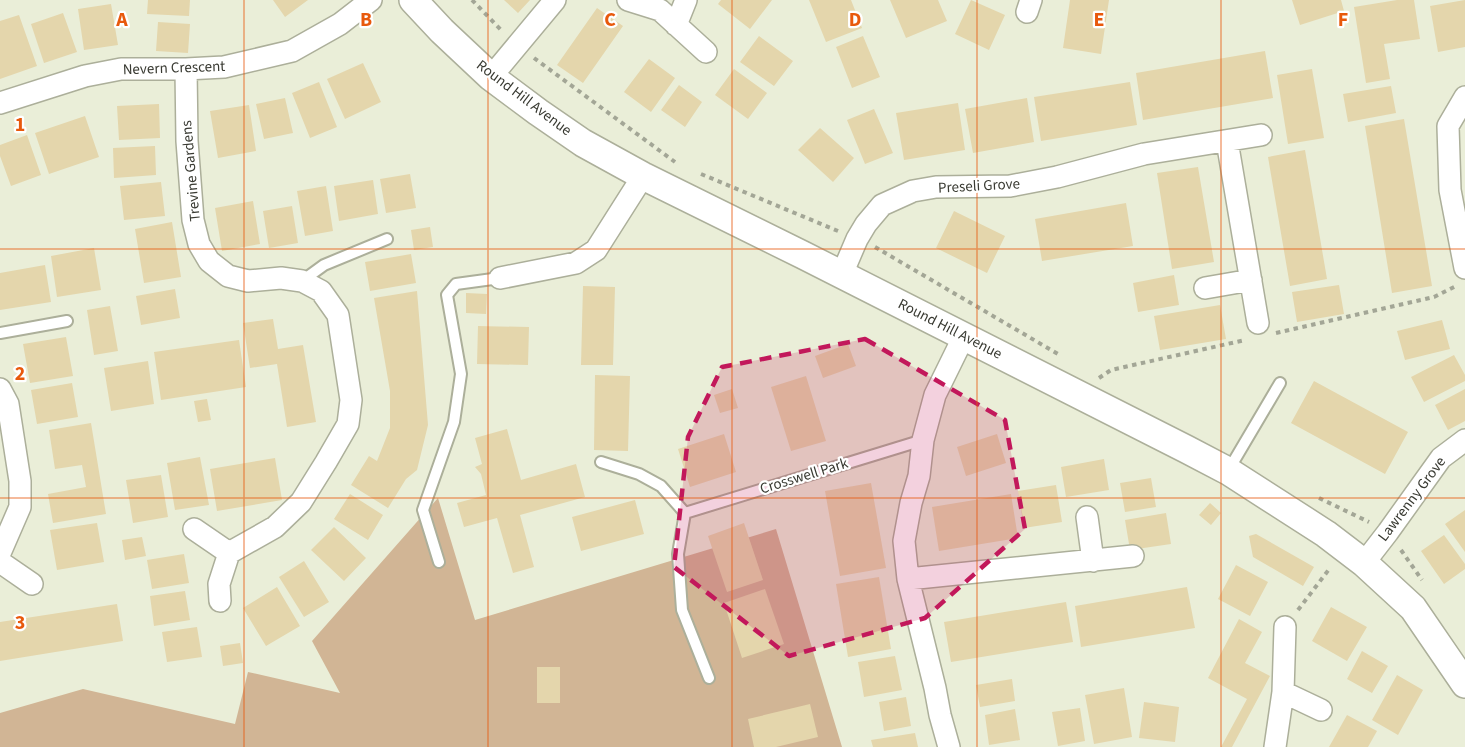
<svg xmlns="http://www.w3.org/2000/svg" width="1465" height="747" font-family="'Source Sans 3',sans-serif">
  <rect width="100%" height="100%" fill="#eaeed8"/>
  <path fill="#d1b595" d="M438,498L475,620L776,529L842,747H0V713L83,689L235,724L248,672L340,693L312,641Z"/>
  <path fill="#e4d6ac" d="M148,0H190L189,16L147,14Z
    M273,0H308L285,17Z
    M504,0H530L518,13Z
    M721,0H772L750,29L718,4Z
    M809,0H851L862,28L826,42Z
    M890,0H938L947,21L906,38Z
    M971,0L1005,15L989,50L955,34Z
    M1070,0H1109L1101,54L1063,48Z
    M1292,0H1341L1344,11L1300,25Z
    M1397,0H1414L1420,39L1384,44L1390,79L1366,83L1354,7Z
    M1465,0V47L1438,52L1430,6Z
    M111,4L118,45L84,50L78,9Z
    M597,8L623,26L583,83L557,65Z
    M63,13L77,52L44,63L31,24Z
    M19,15L37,66L0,79V21Z
    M158,22L190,24L188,53L156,51Z
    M759,36L793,61L774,86L740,62Z
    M863,36L880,77L852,88L836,47Z
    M1265,51L1273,98L1143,120L1136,73Z
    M649,59L675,78L651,112L624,92Z
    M363,63L381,102L345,119L327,79Z
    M734,69L767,93L748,119L715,95Z
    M1312,69L1324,138L1288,144L1277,75Z
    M319,82L337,127L310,138L292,93Z
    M1130,82L1137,125L1041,141L1034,97Z
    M679,85L702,102L685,127L661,110Z
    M1391,86L1396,113L1348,122L1343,94Z
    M285,98L293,133L264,139L256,104Z
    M1027,98L1034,142L973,153L965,109Z
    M958,103L965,150L904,160L896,113Z
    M159,104L160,138L119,140L117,106Z
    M249,105L256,151L218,158L210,111Z
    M874,109L893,153L865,164L847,120Z
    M85,116L99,157L49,174L35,133Z
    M1404,119L1432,286L1392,293L1365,126Z
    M820,128L854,158L833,182L798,150Z
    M27,135L41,175L11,186L0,156V145Z
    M155,146L156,175L114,178L113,148Z
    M1305,150L1327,279L1290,286L1268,157Z
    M1198,167L1214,262L1172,269L1157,173Z
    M410,174L416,208L386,213L380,179Z
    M373,180L378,214L339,221L334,186Z
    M161,182L165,216L124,220L120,186Z
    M326,186L333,231L305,236L297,191Z
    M253,201L260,244L222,251L215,208Z
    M1126,203L1133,246L1042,261L1035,219Z
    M292,206L298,243L269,248L263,211Z
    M954,211L1005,236L987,273L936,248Z
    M172,222L181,277L144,283L135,229Z
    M430,227L433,247L414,250L411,230Z
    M94,248L101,290L57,297L51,256Z
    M411,254L416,283L370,291L365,262Z
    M45,265L51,302L0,310V273Z
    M1174,275L1179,305L1138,312L1133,283Z
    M1339,285L1344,314L1297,322L1292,292Z
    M583,286L615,287L613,365H581Z
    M175,289L180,318L141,325L136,296Z
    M417,291L428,425L417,470L406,479L388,508L351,485L369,456L377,461L390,428V391L374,298Z
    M466,293L487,294L486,314L466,313Z
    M1220,305L1226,339L1160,350L1154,316Z
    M110,306L118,351L94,355L87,310Z
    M273,319L278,349L303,345L316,422L287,427L277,364L250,368L243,323Z
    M1442,320L1450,349L1405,360L1397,331Z
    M478,326L529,327L528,365L477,364Z
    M66,337L73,376L30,383L23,344Z
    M239,340L246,387L161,400L154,352Z
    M848,344L856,366L823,378L815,356Z
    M1454,355L1465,375V381L1424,402L1411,377Z
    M148,361L154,404L111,411L104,368Z
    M595,375L630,376L628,451L594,450Z
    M806,376L826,441L791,451L771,387Z
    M1314,381L1408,432L1385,474L1291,423Z
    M72,383L78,417L37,424L31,390Z
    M732,389L738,408L720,413L714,395Z
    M1465,389V421L1448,430L1435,405Z
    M207,399L211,420L198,422L194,401Z
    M91,423L106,514L53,523L48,494L86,487L82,465L55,469L49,430Z
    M507,429L521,480L576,464L585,497L520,515L534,567L513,573L497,518L464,527L457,503L486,495L481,474L475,467L482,464L475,438Z
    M724,434L736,472L690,487L678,449Z
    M997,434L1006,463L966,476L957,447Z
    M200,457L209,505L175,510L167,463Z
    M275,458L282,500L217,511L210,469Z
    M1104,459L1109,490L1066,497L1061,467Z
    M161,475L168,517L133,523L126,480Z
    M1151,478L1156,507L1125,512L1120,483Z
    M871,483L886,568L840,576L825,491Z
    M1056,485L1062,522L1024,528L1018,491Z
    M350,494L383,515L368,540L334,519Z
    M1011,494L1018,538L939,551L932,507Z
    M635,500L644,534L581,551L572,517Z
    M1210,503L1221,513L1211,525L1199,515Z
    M1465,510V552L1445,524Z
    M1166,513L1171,544L1130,550L1125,520Z
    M97,523L104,562L57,570L50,530Z
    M744,523L763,580L727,592L708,536Z
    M334,527L366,558L344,581L311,550Z
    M1256,534L1314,567L1303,586L1253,557L1249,536Z
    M1444,535L1465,564V569L1444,584L1421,551Z
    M142,537L146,556L125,560L122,540Z
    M184,554L189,583L152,589L147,560Z
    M304,561L329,602L304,617L279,577Z
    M1236,565L1268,582L1250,616L1218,599Z
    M879,577L891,649L848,657L836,584Z
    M277,587L300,626L266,646L243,608Z
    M1187,587L1195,628L1081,647L1075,606Z
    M765,589L784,644L742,658L724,603Z
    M185,591L190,620L154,626L150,596Z
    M1066,602L1073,642L951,662L944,622Z
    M117,604L123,641L0,661V622Z
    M1331,607L1367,627L1347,661L1312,641Z
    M1239,619L1262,632L1245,663L1270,676L1232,747H1221L1247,699L1208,678Z
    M197,627L202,657L167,662L162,632Z
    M240,643L243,663L223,666L220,646Z
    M1362,651L1388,666L1372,693L1347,679Z
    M895,656L902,690L864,697L858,662Z
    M537,667H560V703H537Z
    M1397,675L1423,690L1398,735L1372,720Z
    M1012,679L1015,701L980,707L976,685Z
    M1124,688L1132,737L1094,744L1085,695Z
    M906,697L911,726L884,731L879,702Z
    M1144,702L1179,707L1175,742L1139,738Z
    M810,704L818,737L776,747H754L748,719Z
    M1080,708L1085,741L1058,746L1052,712Z
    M1015,709L1020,740L989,745L985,715Z
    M1347,715L1377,731L1368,747H1329Z
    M915,733L918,747H873L871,740Z"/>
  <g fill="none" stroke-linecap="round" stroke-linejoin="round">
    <g stroke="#acaf9a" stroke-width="14">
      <path id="service" d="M302,281L324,265L387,239
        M0,333L67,321
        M601,462L639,474L661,486L685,513
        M1228,471L1280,383
        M439,562L423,510L454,422L461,374L447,295L456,284L500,278
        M709,678L682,610L678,554L685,513L923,440"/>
    </g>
    <g stroke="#acaf9a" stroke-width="24">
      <path id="minor" d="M628,0L660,10L706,52
        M1027,12L1031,0
        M676,25L686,0
        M186,69L187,141L193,220L199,244L209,261L228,276L248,281L281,278L302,281L321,291L338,315L351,400L348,424L326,462L301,502L275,527L229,553L194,529
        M491,77L555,0
        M1465,97L1448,126L1450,190L1465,268
        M0,103L85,76L121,69H186L224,67L292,51L340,24L371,0
        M1227,141L1258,323
        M842,274L857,239L866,224L882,205L913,191L936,187L1010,186L1057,177L1144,154L1261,135
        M500,278L576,263L596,250L643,176
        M1205,288L1251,280
        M0,389L8,404L20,481V507L0,553
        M1087,517L1093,561
        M0,562L32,584
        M1364,563L1388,532L1441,458L1465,440
        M908,579L1133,556
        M220,601L219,584L229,553
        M1283,692L1321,710
        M949,747L940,715L935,688L908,579L904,541L911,503L919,476L923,440L935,395L964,336
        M1275,747L1283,692L1285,627"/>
    </g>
    <g stroke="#acaf9a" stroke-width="30">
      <path id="tertiary" d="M413,0L442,31L491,77L538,112L583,143L643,176L803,255L1186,449L1228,471L1326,534L1364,563L1413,608L1465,684"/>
    </g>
    <path stroke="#a3a696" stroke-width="4" stroke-dasharray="4.5 4.5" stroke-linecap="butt" d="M472,0L503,32
      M534,58L675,162
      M701,174L838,231
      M875,247L1058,354
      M1276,333L1434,297L1456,286
      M1099,378L1111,370L1245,340
      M1319,498L1369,522
      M1401,550L1422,580
      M1298,610L1330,568"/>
    <use href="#service" stroke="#fff" stroke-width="10"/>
    <use href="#minor" stroke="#fff" stroke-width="21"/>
    <use href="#tertiary" stroke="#fff" stroke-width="27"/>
  </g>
  <path fill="#c2185b" fill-opacity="0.2" stroke="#c2185b" stroke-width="4.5" stroke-dasharray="12 8" stroke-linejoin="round" d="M865,339L1005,420L1025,529L925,618L789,656L674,567L688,437L722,367Z"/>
  <path fill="none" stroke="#e8590c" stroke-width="1.5" stroke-opacity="0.55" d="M244,0V747M488,0V747M732,0V747M977,0V747M1221,0V747M0,249H1465M0,498H1465"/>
  <g text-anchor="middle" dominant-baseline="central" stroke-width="4.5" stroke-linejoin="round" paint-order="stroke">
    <g font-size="15" fill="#393a32" stroke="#fff">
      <text transform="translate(174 68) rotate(-2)">Nevern Crescent</text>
      <text transform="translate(524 98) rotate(37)">Round Hill Avenue</text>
      <text transform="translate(191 171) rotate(-95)">Trevine Gardens</text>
      <text transform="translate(979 186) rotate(-3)">Preseli Grove</text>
      <text transform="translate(950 329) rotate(27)">Round Hill Avenue</text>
      <text transform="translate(804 476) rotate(-17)">Crosswell Park</text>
      <text transform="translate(1412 499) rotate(-53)">Lawrenny Grove</text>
    </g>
  </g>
  <g font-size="20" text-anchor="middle" font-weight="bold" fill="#e8590c" stroke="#fff" stroke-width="4.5" stroke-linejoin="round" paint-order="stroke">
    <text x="122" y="26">A</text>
    <text x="366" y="26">B</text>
    <text x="610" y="26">C</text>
    <text x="855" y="26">D</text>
    <text x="1099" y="26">E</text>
    <text x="1343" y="26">F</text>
    <text x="20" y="131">1</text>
    <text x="20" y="380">2</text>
    <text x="20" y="629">3</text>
  </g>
</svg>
